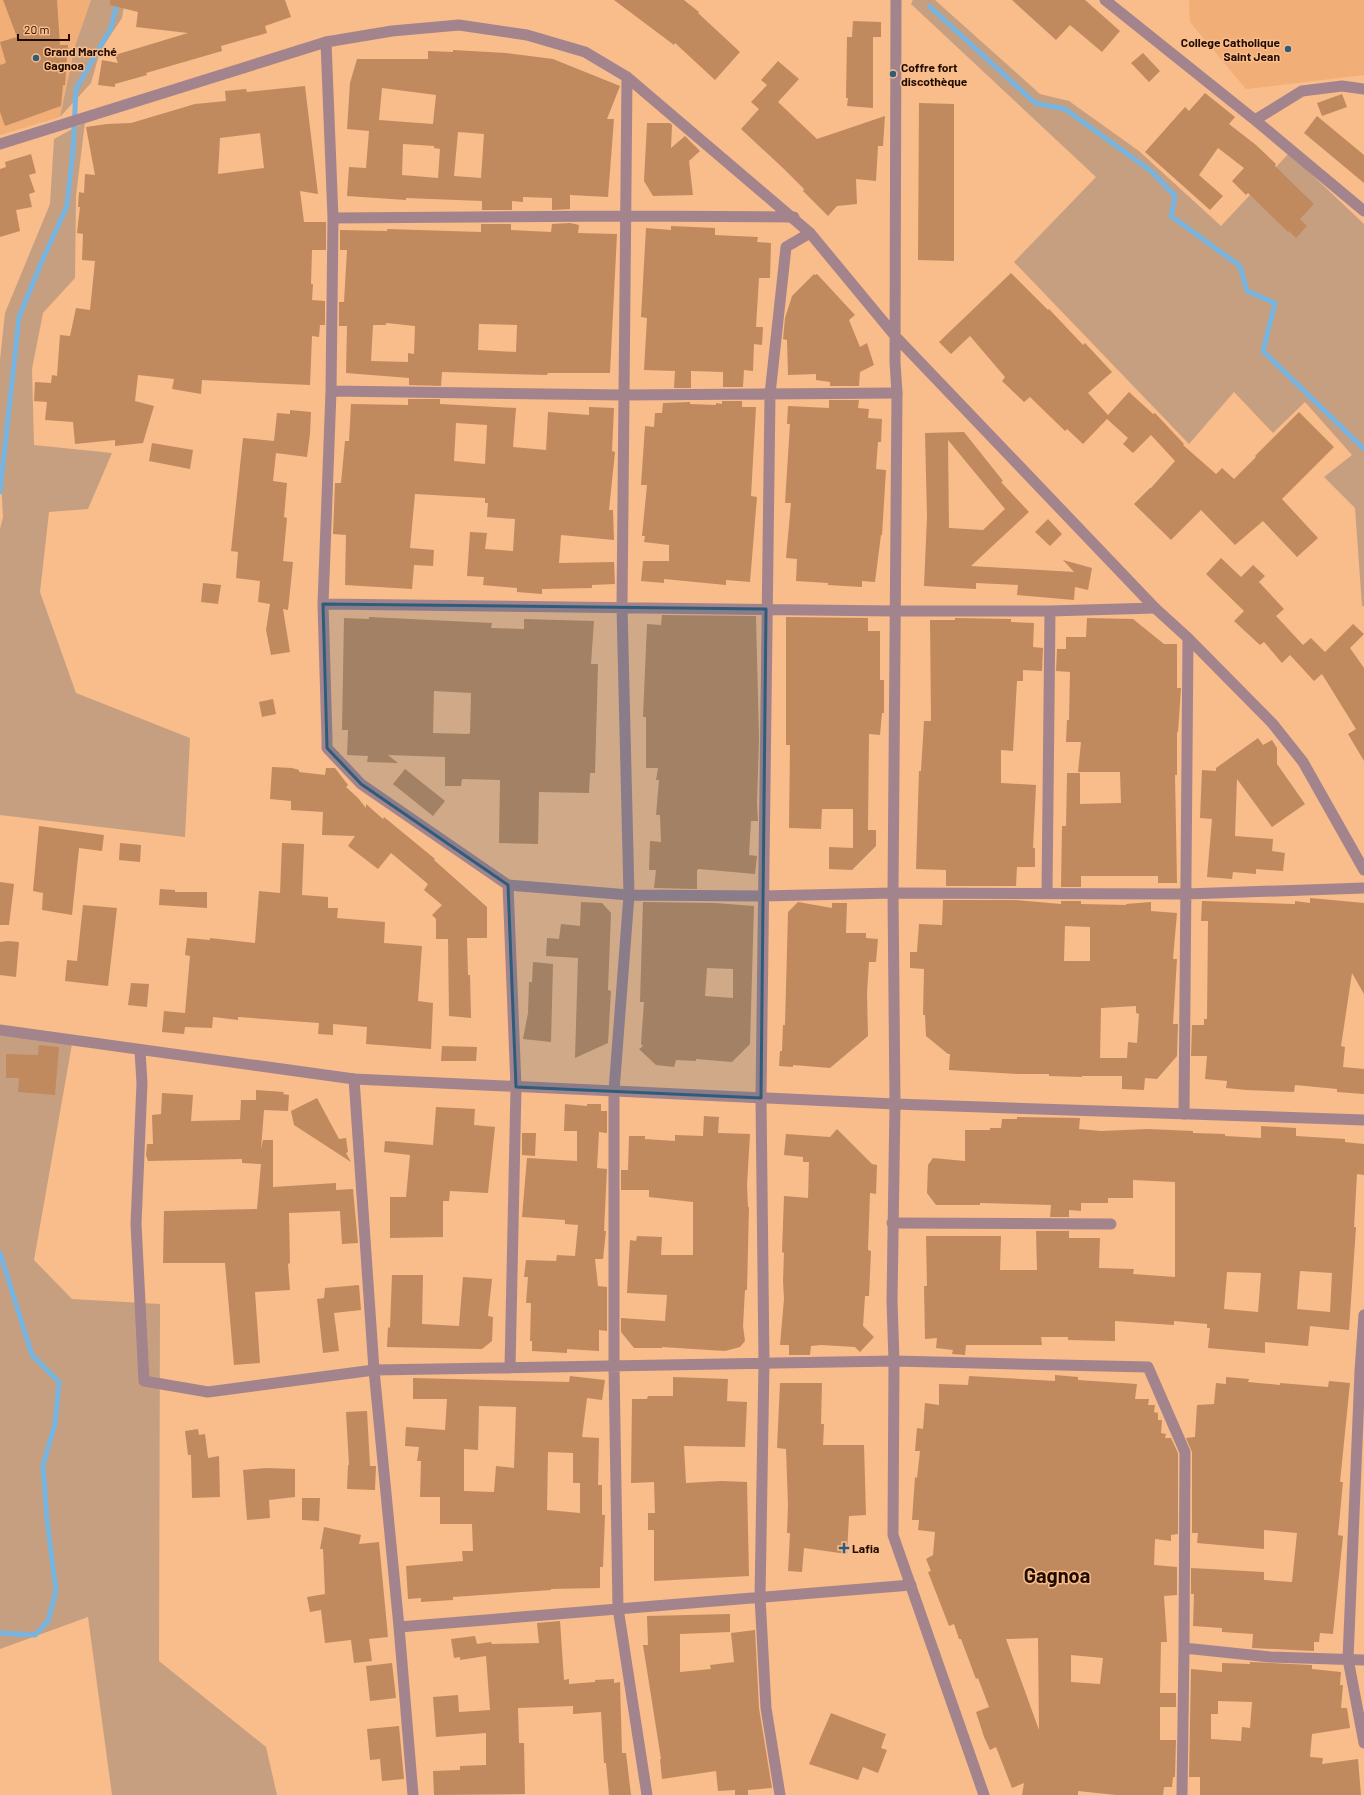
<svg xmlns="http://www.w3.org/2000/svg" width="1364" height="1795" font-family="Barlow,sans-serif">
  <rect width="100%" height="100%" fill="#f9bc8b"/>
  <path fill="#f1ae77" d="M0,0H91L75,46L60,117L0,135Z
    M1189,0H1364V75L1246,89L1190,22Z"/>
  <path fill="#c69f81" d="M91,0H125L122,18L100,51L91,83L60,117L75,46Z
    M913,0H935L1040,94L1069,101L1139,151L1221,226L1289,153L1364,224V606H1362L1355,508L1324,477L1352,455L1305,402L1273,433L1234,392L1189,444L1014,262L1096,177L911,4Z
    M85,122L76,196L75,278L43,313L32,369L34,445L112,453L88,509L49,512L40,592L76,693L190,738L185,837L0,815V529L3,517L0,459V360L5,313L50,204L54,139Z
    M0,1035L72,1044L34,1260L72,1299L160,1304L159,1661L266,1747L277,1795H112L88,1617L0,1649Z"/>
  <g fill="none" stroke-linecap="round" stroke-linejoin="round">
    <path stroke="#77b4df" stroke-width="5" d="M930,7L1035,103L1065,109L1151,171L1175,196L1171,216L1240,266L1247,291L1275,303L1263,351L1364,449
      M0,492L19,317L42,261L67,206L73,150L76,89L111,28L118,0
      M0,1253L32,1355L59,1382L55,1424L43,1465L47,1520L56,1591L48,1621L35,1635L0,1633"/>
  </g>
  <path fill="#c08a5e" fill-rule="evenodd" d="M3,0H57L60,45H68L65,85H63L61,106L5,126L0,112V65L6,63L0,42L17,37Z
    M110,0H285L291,17L265,26L267,33L221,46L222,51L146,73L147,75L115,84V87L98,85L102,60L118,63L115,55L188,33L136,27L138,12L110,5Z
    M614,0H684L699,12L698,13L740,52L715,80L675,43L674,45Z
    M1012,0H1085L1120,31L1102,52L1070,25L1056,40Z
    M853,21L881,22V37H873V108L847,106L848,98H846L847,37H852Z
    M453,50L506,53L553,59L620,86L607,119H614L608,197L570,195V209L552,210V198L523,197V202L512,201V210H482V201L406,198V200L347,196L349,167L366,168L369,131L347,129L350,83L357,59H428V51L453,52ZM382,88L436,95L433,124L379,120ZM458,132L484,134L481,178L454,176ZM403,144L434,146V148L440,149L438,178L402,175Z
    M1143,53L1160,71L1149,82L1131,63Z
    M778,61L799,79L778,102L817,139L885,116L883,146H878L876,181L856,179L857,204L837,206L828,216L803,191L804,189L784,169L741,129L759,109L751,102L767,85L761,80Z
    M305,86L318,194L300,191L304,222H326V250H312L311,284H313L312,300L325,301V325H320L319,337L312,336L310,385L202,380L201,394L172,389L174,379L138,375L135,401L154,406L143,443L115,446V440L75,444L73,422L45,420L47,402L34,401L35,382L51,383L52,375L57,376L60,335L70,336L76,308L90,310L95,261L82,260L83,234L77,233L80,207H78L79,192L84,193L85,174L95,175L86,127L107,124L131,123L195,104L226,101L225,91L246,89L247,92ZM260,133L264,168L218,174L220,138Z
    M1205,93L1235,117L1229,124L1256,145L1276,164L1275,166L1314,204L1300,219L1307,226L1296,238L1289,231L1288,232L1248,193L1246,195L1232,181L1244,168L1218,148L1199,175L1223,196L1210,210L1145,152L1185,107L1189,111Z
    M1342,94L1347,107L1322,116L1317,103Z
    M919,103L954,104V261L918,260Z
    M1317,116L1364,155V183L1304,133Z
    M647,123H670L672,125L671,148L685,136L700,151L689,161L693,195L653,196L644,181Z
    M31,154L36,173L29,175L35,192L29,194L32,207L16,210L20,231L0,237V169L6,167L5,162Z
    M570,223L579,225L578,233L617,234L610,373H548L547,375L442,372L441,386L409,385V378L346,373L347,326H339V302H344L347,250H340V230L387,231V229L481,232V224H511V230L551,232L552,224ZM386,323L415,326L414,354L408,353V362L371,361L373,325H386ZM479,324L517,325L516,352L478,350Z
    M671,226L715,228V235L758,237L757,242L771,243L770,278H759L756,327H763L762,345L754,344L753,371L744,370L743,387H723V372L691,371V388H674L675,371L644,370L647,318L641,317L646,228L671,230Z
    M1011,273L1048,310L1049,309L1083,345L1085,343L1112,372L1088,393L1108,415L1129,392L1153,414L1155,413L1184,444L1183,445L1216,474L1222,468L1234,479L1256,457L1255,456L1299,412L1334,447L1282,499L1318,538L1297,557L1263,521L1235,545L1201,510L1171,540L1134,504L1150,488H1151L1175,461L1151,435L1133,453L1123,444L1128,438L1107,419L1083,444L1067,429L1065,431L1030,397L1024,402L1002,381L1005,377L970,336L951,354L939,342Z
    M814,274L815,275L817,274L855,315L849,320L860,347L867,343L874,365L860,372L859,386H830V382L816,380V374L788,375L787,340L783,339L785,318L792,296Z
    M408,399H440V404L516,408L513,447L546,450L548,412L589,415V407L614,408L612,451L615,452L609,510H613L614,540L561,535L559,563L614,562L615,584L592,585V588L542,589V594L517,592V588L483,585L484,577L467,576L470,532L487,533L485,549L513,551L515,519L487,517L488,503H485V498L415,494L410,548L434,550L433,566L414,565L412,589L345,585L346,535L333,534L335,483H341L345,441H349L351,404L408,405ZM456,423L487,425L485,464L454,461Z
    M829,400H859L858,408L869,409L868,418L882,419L881,442H878L876,469L886,470L882,535H881L875,582L862,581V587L828,585V583L796,581L797,559L786,558L791,503H785L790,424H787L788,406L829,408Z
    M722,401H742V407H756L751,496L757,497L750,582L726,580V585L664,579V583L641,581L643,561H669V545L644,542L645,536H642L647,485H641L645,426L654,427L655,413H662L663,403L690,402V404L716,405V403L722,404Z
    M290,410L311,412L310,434L307,457L276,453L273,481L287,483L284,517L287,518L283,561L293,562L288,610L283,609L290,652L271,655L266,630L270,604L258,602L260,581L236,578L238,552L231,551L243,438L274,441L277,413L290,414Z
    M964,432L1003,481L1001,482L1029,512L971,566L1074,572L1063,560L1092,568L1088,590L1075,587L1074,600L1017,595L1018,585L976,583V589L924,586L927,517L925,433ZM948,440L1005,509L983,530L949,528Z
    M152,443L193,450L190,469L149,461Z
    M1048,519L1062,534L1050,546L1035,532Z
    M1221,558L1241,577L1253,565L1265,576L1259,582L1284,609L1276,616L1303,645L1311,638L1325,652L1353,624L1364,634L1350,648L1364,668V761L1348,734L1356,729L1322,674L1314,681L1290,655L1282,663L1264,642L1260,645L1234,621L1244,611L1206,574Z
    M203,583L221,585L218,604L201,602Z
    M662,615L756,616L759,739L757,803L758,821H751L749,855L757,856L755,874L699,869L697,870V889L654,888L656,870H649L650,841L661,842L660,815H656L659,780H656L658,768H646V717H643L647,624L661,625Z
    M369,617L492,623L491,628L524,629V619L594,621L591,664H598L595,773H590L589,793L539,792L538,844L499,843L500,780L462,779L461,786H445V757L388,755L398,763L367,762L368,756L347,755L348,730H342L344,618L369,619ZM434,691L471,693L470,733L468,734L433,733Z
    M786,617L868,618V631H880V680H884V713H882L880,735L869,734L868,830H876V846L852,870L829,869V847L853,848V809H822L821,829L789,828L790,745H786Z
    M955,618L1011,619V622L1034,623L1033,647L1043,648L1042,671L1023,670V681H1017L1013,751L1001,750V783L1036,785L1033,848H1035V867H1017L1016,886H946V870L916,869L919,771H921L924,721H931L930,620H955Z
    M1087,618L1133,619L1164,644H1177V688H1181L1178,732H1177V775H1175L1177,883H1158V876H1081V887H1061L1062,826H1066L1067,773H1080V804L1121,803L1120,772H1078L1081,742H1066L1067,720H1069L1070,672L1056,671L1057,649H1066V637H1086Z
    M273,699L276,714L262,717L259,702Z
    M1258,738L1263,745L1272,740L1277,748V764L1305,804L1272,827L1237,779L1235,836L1273,839L1272,851L1285,853L1283,871L1256,869V874L1233,872L1232,879L1207,877L1212,819L1200,818L1202,770L1216,771V768Z
    M272,767L292,768L299,770V772L325,775L326,768H335L348,785L346,787L358,798L366,808V804L383,819L384,817L435,859L434,860L487,907V938H467L468,975H470L471,1018L449,1016L448,939H436V919L432,915L442,905L424,890L428,884L391,853L378,869L348,846L355,836L322,835L323,812L291,810V801L270,799Z
    M405,769L445,801L433,816L393,784Z
    M39,826L104,835L102,851L79,848L72,915L42,910L43,893L33,891Z
    M120,843L141,845L140,862L119,860Z
    M282,843L304,844L302,895L328,897V908H338L337,918L385,922L384,943L422,946L418,1001L433,1003L431,1049L366,1044L367,1027L333,1024V1035L318,1034L319,1023L238,1017V1020L213,1017L212,1028L185,1027L184,1034L162,1032L164,1011L185,1013L190,956L185,955L187,938L210,940V938L255,943L259,891L280,893Z
    M0,882L14,884L9,925H0Z
    M160,889L175,890V892H207V908L159,905Z
    M1310,898L1364,903V994L1352,973L1341,1046L1345,1047L1343,1067L1364,1069V1094L1337,1092V1089L1295,1085L1294,1092L1246,1090L1226,1088L1227,1081L1205,1079L1207,1056H1191L1192,1025H1204V1019H1207L1208,921H1201L1202,901L1295,904V901L1310,903Z
    M943,900H1015L1061,904V901H1081V904L1126,905V904L1151,902V911L1177,913L1173,959H1177L1173,1024H1178L1177,1056L1157,1079L1145,1078L1144,1090L1122,1089V1076H1082V1077L1049,1076V1074H1019L949,1070L950,1054H948L926,1036L925,1015H923L924,969L910,968V952H917L919,924L942,925ZM1065,926L1090,927V961H1064ZM1136,1006V1013L1139,1014L1137,1043L1128,1042L1127,1058H1100L1101,1008Z
    M581,902L602,903L611,913L608,990L611,991L608,1043L575,1058L578,958L546,956L547,938L559,939L561,924L580,926Z
    M643,902L715,903L754,906L750,1044L732,1062L696,1059V1061L676,1060L674,1067L656,1065L639,1049L643,1046L641,1044L644,1002H640ZM707,968L733,969V998L705,996Z
    M798,902L832,908V903H847L846,933H866V938L878,939L876,962H869L867,993L868,1036L830,1068L793,1065V1067L779,1066L780,1051H782L783,1025H785L788,912Z
    M83,905L117,908L108,986L65,981L67,960L77,961Z
    M8,941L19,942L16,977L0,975V942Z
    M533,962L553,964L551,1042L523,1039L528,1013L529,982H532Z
    M131,983L149,984L147,1007L128,1005Z
    M39,1045L59,1047L55,1095L18,1092L19,1078H6V1054L38,1055Z
    M442,1046L477,1047L476,1061H441Z
    M256,1090L284,1092L283,1094L289,1095L288,1111L264,1110L261,1149L263,1140H273V1187L336,1183V1190L353,1189L358,1243L342,1244L340,1211L289,1213L290,1263L288,1264L290,1290L255,1292L260,1363L234,1365L225,1263H163L164,1211L257,1209L261,1164L242,1163V1159L148,1161L146,1155L147,1144H153L152,1115L161,1114L162,1093L193,1095L191,1121L240,1120L241,1100H256Z
    M317,1098L339,1139L346,1138L348,1152L346,1153L351,1162L294,1125L291,1111Z
    M565,1104L587,1106V1104H601V1111H607V1133L599,1132L597,1168L607,1169L604,1231H606L603,1259H595L598,1286L607,1287V1331L599,1330V1351L567,1349V1353L532,1351V1341H530L531,1303H526L528,1277H524L526,1260L556,1261L557,1255L575,1256L578,1225L565,1224V1220L522,1217L527,1158L577,1161V1131H564Z
    M436,1107L475,1109L474,1125L495,1127L488,1193L450,1191L449,1201H443V1237L390,1238V1197H406L410,1155L384,1152L385,1141L433,1145Z
    M704,1116L719,1117L718,1133L750,1134L747,1185L748,1207H749L747,1290H745L743,1326L745,1341L740,1347L725,1351L662,1347V1348H634L621,1332V1318L665,1321L667,1295L627,1293L630,1240L636,1241L637,1236L662,1237L661,1255H693V1202L649,1197V1190H621V1170H628L629,1136H645V1139L675,1141V1135L703,1136Z
    M1017,1117L1080,1118L1079,1129L1101,1131L1148,1129L1193,1131V1133L1225,1134V1136L1261,1138V1126L1296,1128V1136L1345,1139V1142L1364,1144V1175L1357,1174L1354,1227H1356L1349,1330L1310,1326L1308,1346L1265,1342V1353L1208,1348L1210,1328H1207V1324L1174,1321V1325L1115,1321V1341L1068,1340V1337H1041L1042,1345H966L965,1355L952,1354L953,1350L936,1348L937,1338L925,1339L924,1286H927L926,1236H1001L1000,1270H1037L1036,1231H1069V1238H1100L1099,1268L1134,1269L1133,1274L1175,1277V1182L1133,1180V1198H1108V1203H1081V1211L1069,1210V1217H1050L1051,1205L980,1203V1205H936L927,1193L928,1165L933,1158L965,1161V1130H990V1128H1001L1002,1119H1017ZM1300,1271L1332,1273L1330,1312L1297,1309ZM1227,1272L1261,1273L1258,1312L1224,1309Z
    M837,1129L872,1164L877,1165L876,1194L870,1193L868,1250L871,1251L869,1296H865L863,1326L874,1337L860,1352L855,1347L821,1345L811,1346L810,1355H789V1345H780L784,1299L783,1281L784,1253L782,1252L784,1196L808,1198L809,1162H803V1157L784,1155L786,1134L830,1137Z
    M522,1133H536L535,1156L522,1155Z
    M392,1275H423L422,1324L459,1326L463,1277L492,1279L488,1316L493,1317L492,1341L482,1349L387,1347L388,1327L390,1328Z
    M359,1285L361,1310L334,1313L339,1351L323,1353L317,1299L324,1298L325,1288Z
    M1055,1375L1078,1377V1380L1137,1384L1135,1399H1149L1148,1405H1155L1154,1412L1158,1413V1420H1162L1161,1433L1166,1434L1165,1438H1171L1178,1453V1534L1171,1535V1541L1155,1539L1154,1565L1177,1567V1595L1164,1596L1167,1642H1161L1160,1693H1176V1707H1160V1740H1176L1175,1777H1173L1172,1787H1164L1163,1795H1116L1078,1791V1795H1022L1024,1783L1012,1788L996,1747L990,1750L984,1737L976,1712L989,1707L978,1678L976,1679L961,1639H959L954,1624L949,1626L928,1572L931,1571L926,1559L933,1555L935,1532L918,1530L919,1520H912L915,1477L917,1478L920,1451H915L917,1428L923,1429L925,1403L939,1405V1384L968,1385L969,1376L1055,1381ZM1038,1638L1039,1730L1006,1639ZM1071,1655L1103,1658L1100,1684L1071,1682Z
    M570,1376L605,1380L602,1400L587,1398L582,1437L599,1438L598,1485H602V1515H605L603,1567H600V1588L551,1589V1590L453,1597V1600L421,1602V1598L408,1599L406,1566L463,1561L462,1551H473L472,1524H440V1497H420L421,1461H417L419,1447L405,1446L406,1427L445,1430L447,1399H413V1378L569,1382ZM479,1406L516,1407L514,1468L496,1466L494,1492L464,1491V1449L478,1450ZM548,1452L573,1453V1483H580V1513L547,1510Z
    M673,1377L728,1379L727,1401L747,1402L745,1447L684,1446L686,1483L721,1481L747,1482L749,1576L654,1581V1530H648V1513H655L654,1482L631,1483L632,1399H647L648,1396H673Z
    M1226,1377L1249,1379L1248,1382L1280,1385V1383L1328,1387L1329,1381L1350,1383L1340,1482H1343L1338,1535L1343,1536L1333,1634L1320,1633L1319,1642H1314V1651L1252,1648L1253,1634L1222,1632V1628L1193,1626L1194,1594H1191V1568L1264,1572V1580L1292,1582L1297,1533L1264,1530V1549L1197,1543L1198,1533H1192V1452L1186,1438L1195,1437L1197,1405L1214,1404L1216,1383L1226,1384Z
    M780,1383H822L821,1424H824L823,1445H864L866,1515L849,1516L847,1554L804,1548L802,1572L788,1571L790,1533H787L788,1505L786,1449L777,1448Z
    M367,1411L370,1466H376L375,1490L347,1489L348,1465H349L346,1412Z
    M198,1429L199,1435L205,1434L208,1458L219,1456L220,1497L192,1498L191,1455H188L185,1431Z
    M266,1468L295,1469V1497L269,1500L270,1518L247,1520L243,1470Z
    M302,1498H320L319,1521L302,1520Z
    M324,1527L361,1535L359,1544L379,1542L388,1637L369,1639L372,1661L354,1663L351,1640L325,1643L321,1610L310,1612L307,1597L325,1594L323,1549H320Z
    M730,1614V1632L680,1634V1672L711,1669L710,1665L734,1662L731,1633L755,1630L759,1708L772,1788L748,1790V1795H735V1790L718,1791L716,1771L662,1779L660,1759H661L643,1645H648L647,1616Z
    M560,1621L564,1680L569,1679V1684L595,1682V1680L614,1679V1683L620,1682L622,1753H626L631,1795H609L606,1763H604L601,1712L573,1714V1706L518,1708L519,1743H524L525,1794L434,1795L433,1771L460,1770V1766L486,1765V1733L436,1737L433,1697L458,1695L459,1712L490,1710L486,1656L460,1660V1657L454,1658L451,1639L475,1636L477,1644L491,1642L492,1644L539,1643L537,1623Z
    M1250,1662L1312,1665V1669L1341,1672L1340,1685H1343L1341,1708H1347L1350,1728L1312,1734L1310,1757L1323,1758L1322,1764L1358,1759L1361,1795H1200V1777H1189L1191,1669L1222,1672V1663L1250,1664ZM1218,1701L1252,1702L1250,1728L1242,1727L1241,1741L1211,1739V1714H1218Z
    M392,1663L396,1698L370,1701L366,1666Z
    M831,1713L886,1734L881,1748L887,1750L878,1773L863,1767L858,1780L809,1764Z
    M399,1726L404,1779L382,1781L380,1759L370,1760L367,1729Z"/>
  <g fill="none" stroke-linecap="round" stroke-linejoin="round">
    <path stroke="#a3848c" stroke-width="11" d="M1105,0L1255,120L1364,211
      M326,42L333,218L331,391L323,604L327,739V748L361,784L508,885L629,895L763,896L893,893L1186,894L1364,888
      M627,77L622,607L629,895L614,1091V1366L618,1608L647,1795
      M1255,120L1302,91L1342,86L1364,89
      M333,218L626,216L794,217
      M331,391L624,395L897,393
      M323,604L894,611H1050L1155,608
      M508,885L516,1087L510,1368
      M1047,893L1050,611
      M140,1051L142,1083L136,1224L144,1381L208,1392L374,1370L894,1361L1148,1367L1185,1452L1184,1648L1182,1795
      M354,1079L374,1370L399,1627L413,1795
      M1184,1114L1188,638
      M892,1223L1111,1224
      M1364,1315L1360,1371L1348,1659L1364,1743
      M399,1627L911,1585
      M1184,1648L1270,1657L1364,1660
      M780,1795L766,1708L760,1597L764,1363L761,1098L770,394L786,247L810,233"/>
    <path stroke="#a3848c" stroke-width="11" d="M896,0L895,362L897,393L893,893L895,1104L892,1301L894,1361L893,1535L984,1795
      M0,144L326,42L392,31L459,25L527,35L585,52L627,77L810,233L896,337L1155,608L1188,638L1272,723L1303,762L1364,870
      M0,1030L354,1079L895,1104L1364,1120"/>
  </g>
  <path fill="#2e5d7c" fill-opacity="0.2" stroke="#2e5d7c" stroke-width="3" stroke-linejoin="round" d="M323,604L766,609L761,1098L516,1087L508,885L361,784L327,748Z"/>
  <g fill="#2e5d7c" stroke="#f9bc8b" stroke-width="1.5">
    <circle cx="1288" cy="49" r="4"/>
    <circle cx="36" cy="58" r="4"/>
    <circle cx="893" cy="74" r="4"/>
    <path d="M842 1542h4v4h4v4h-4v4h-4v-4h-4v-4h4z"/>
  </g>
  <g text-anchor="middle" dominant-baseline="central" stroke-width="3" stroke-linejoin="round" paint-order="stroke">
    <g font-size="12" font-weight="bold" fill="#210c00" stroke="#f9bc8b" text-anchor="start">
      <text x="1280" y="42" text-anchor="end">College Catholique<tspan x="1280" dy="14">Saint Jean</tspan></text>
      <text x="44" y="51">Grand Marché<tspan x="44" dy="14">Gagnoa</tspan></text>
      <text x="901" y="67">Coffre fort<tspan x="901" dy="14">discothèque</tspan></text>
      <text x="852" y="1548">Lafia</text>
    </g>
    <g font-size="20" font-weight="bold" fill="#210c00" stroke="#f9bc8b">
      <text x="1057" y="1575">Gagnoa</text>
    </g>
  </g>
  <path d="M18 34v6h51v-6" fill="none" stroke="#210c00" stroke-width="2"/>
  <text x="24" y="34" font-size="12" fill="#210c00" stroke="#f9bc8b" stroke-width="3" paint-order="stroke">20 m</text>
</svg>
